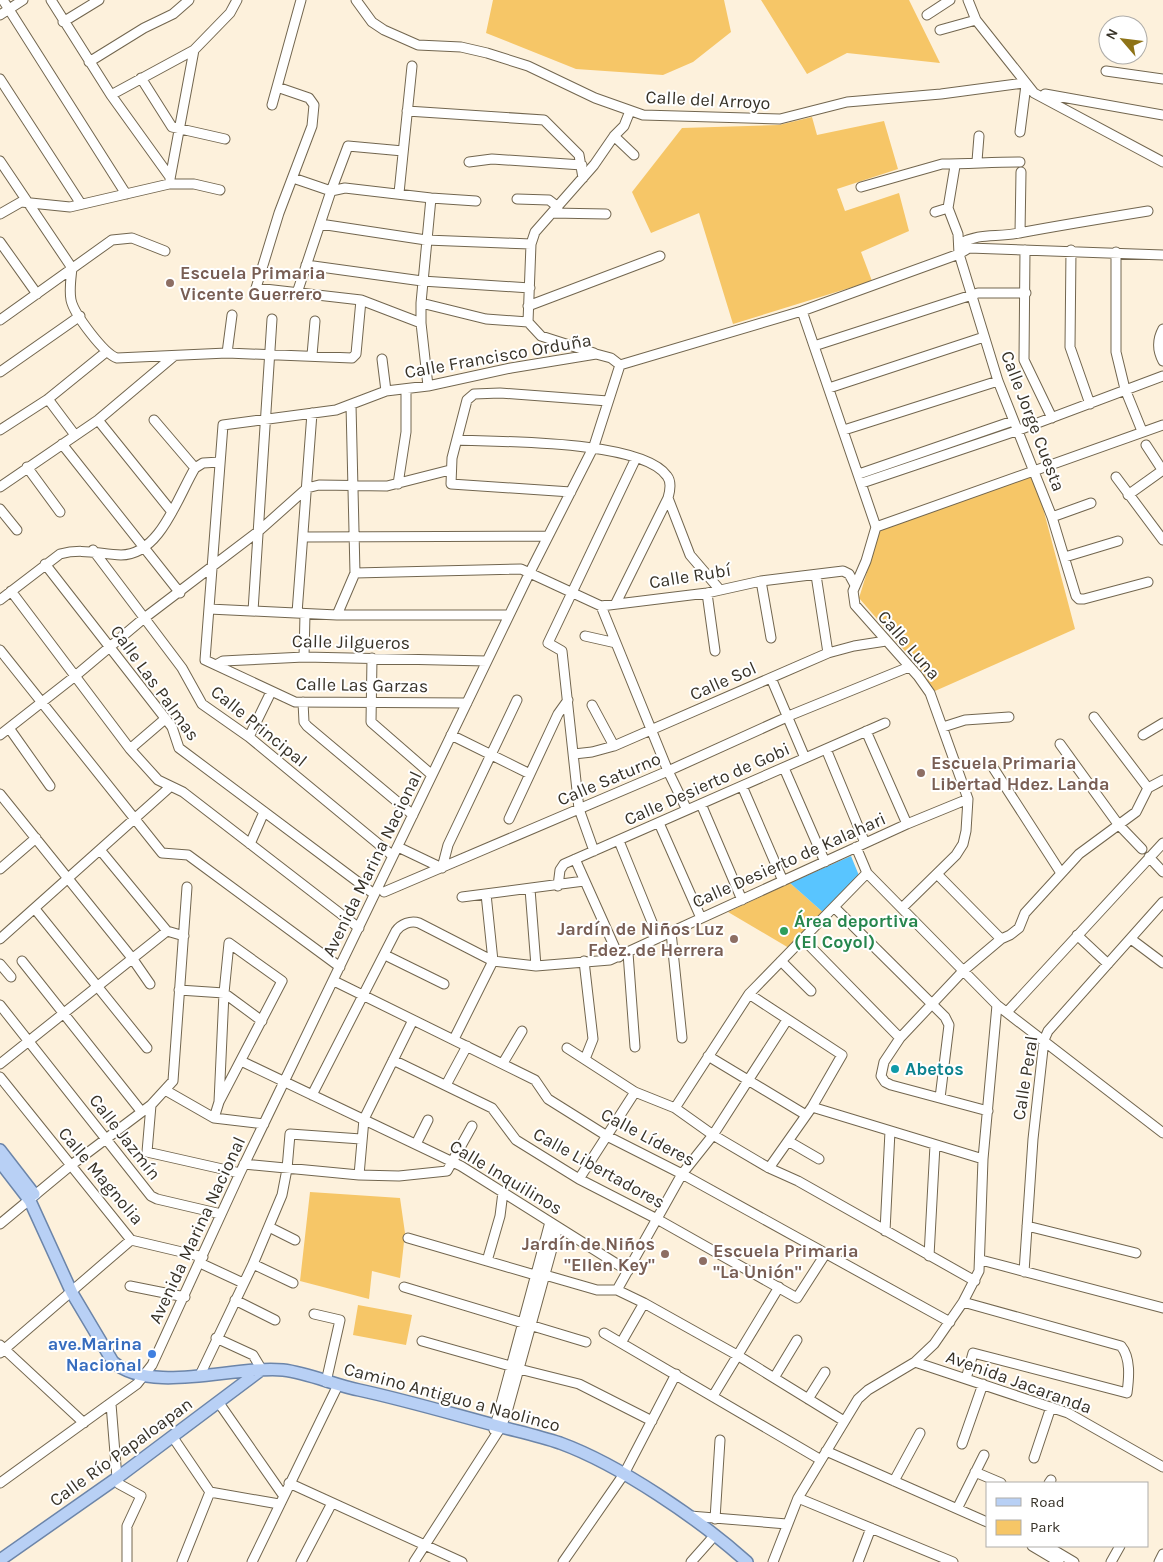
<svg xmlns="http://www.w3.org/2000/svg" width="1163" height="1562" font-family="Karla,sans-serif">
  <rect width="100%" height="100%" fill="#fdf1dc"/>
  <path fill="#f6c667" d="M493,0H724L731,32L693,62L663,75L576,69L486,33Z
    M761,0H909L940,63L847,53L807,74Z
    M812,117L817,135L884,121L898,169L837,189L845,211L899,193L909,231L861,252L872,281L733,324L699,213L651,233L632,192L682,128L779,125Z
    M1034,474L1075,629L935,691L917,665L859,598L880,530Z
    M790,883L825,914L789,948L728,912Z
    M310,1192L400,1198L405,1233L400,1278L372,1271L369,1299L300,1281Z
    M358,1305L412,1315L406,1345L353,1335Z"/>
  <path fill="#59c5ff" d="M851,856L860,878L825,914L790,883Z"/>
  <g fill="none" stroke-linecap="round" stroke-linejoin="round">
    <g stroke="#72664f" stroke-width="11">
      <path id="minor" d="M3,0L126,194
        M51,0L111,95L170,177
        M356,0L372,22L384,30L418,45L461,47L487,53L528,66L595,98L643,115L780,119L847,102L941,94L1024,83
        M968,0L976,20L1034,93L1163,162
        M0,15L23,0
        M927,15L950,0
        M63,22L99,0
        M940,30L976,20
        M89,62L144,28L173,14L189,0
        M1106,71L1163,79
        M141,78L172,127L225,139
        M0,79L81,204
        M277,87L309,98L314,105L312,126L279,213L256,288L361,300L421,323
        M1045,94L1163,115
        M111,95L194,50
        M272,105L301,0
        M407,111L544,120L579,155L583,178
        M1020,132L1026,85
        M614,136L634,155
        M0,161L72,268
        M977,161L979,136
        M469,162L492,159L582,165
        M955,166L948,208L958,234L959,254L998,381L1052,517L1076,596L1079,599H1084L1148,582
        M293,178L331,191L345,188L431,198L476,201
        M170,179L194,50L230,13L237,0
        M861,187L942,164C968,164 993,162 1020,162
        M399,193L412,66
        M517,199L549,200L558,207
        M935,212L948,208
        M552,213L606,214
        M0,214L21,202L70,207L169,184H194L220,190
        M320,224L426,240L531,244
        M1020,233L1021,172
        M0,242L37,294
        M959,244C981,232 996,238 1019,233C1062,225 1105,218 1148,211
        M1025,250L1024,360L1052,418
        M1071,250L1070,347L1090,404
        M1116,252V352L1125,389L1142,431
        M306,265L422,281L530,288
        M72,268C71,278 69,290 71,300C74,314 104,354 117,358L227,353L352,358L356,354L361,300
        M297,293L331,191L348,146L403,151
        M421,303L486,319L528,322
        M528,306L660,256
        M802,311L876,527
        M0,320L112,240L132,238L165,251
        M1163,329C1157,340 1157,350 1163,361
        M814,346L978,293H1026
        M227,353L232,315
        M594,353L541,336L528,322L531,244L535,232L594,165L614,136L624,126L630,111
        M312,355L315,321
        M382,359L386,391
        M620,365L802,311L959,254L969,248L1163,255
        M0,372L80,316
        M428,386L421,323V303L431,198
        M829,388L984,337
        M48,399L75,435
        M98,420L172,512
        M154,420L195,468
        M0,430L48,399L106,352
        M844,430L998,381
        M457,440C500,442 642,440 667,476C672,482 670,491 668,498L616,603
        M62,444L180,593
        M1146,445L1163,471
        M27,467L60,512
        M859,474L1013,421
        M1116,477L1163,540
        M862,483L1016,431L1163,376
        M398,484L406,432V389
        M0,487L98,420L174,356
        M571,492L451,484L452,458L467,400L474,394L500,393L608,401
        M1128,495L1163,470
        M668,498L690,555L720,590
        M0,509L17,530
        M1052,517L1091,503
        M876,527L866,561L853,591L855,605L918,676L930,693L968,799L966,831L963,844L956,855L902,908
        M876,527L1163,425
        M304,537L548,536
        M93,550L182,668L202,704L249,737L393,856
        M1065,557L1118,541
        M45,564L172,727L179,748L374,894
        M355,573L521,569L601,606L707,593L761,581L843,571L849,574L855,585
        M816,575L828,653
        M761,581L771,638
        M11,591L130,749L158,780L183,792L359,928
        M707,593L715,651
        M0,600L60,554C82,548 99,554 121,555C160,555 178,496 195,468L203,463L220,462
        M601,606L668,771L687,810
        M209,609L337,615H509
        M253,611L272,319
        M297,613L312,413
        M337,615L355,573L351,405
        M585,636L616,643
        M0,650L162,853L188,855L340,967
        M304,657L305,614
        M372,658L371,722L432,775
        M216,665L223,661L304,657L487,661
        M771,678L805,758
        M303,702L304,722L307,726L413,815
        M467,703L295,702L205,660L223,425L336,410L386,391L428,386L511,368L596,354L611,358L620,365
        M592,705L614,746
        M791,715L909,667
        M1094,717L1148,788
        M943,727L965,720L1009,717
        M9,728L50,786
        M866,731L907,824
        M0,735L74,677L143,619L260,530L307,488L319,485L387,486L450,470
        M451,735L530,774
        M1143,735L1163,723
        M249,737L271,692
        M1060,744L1118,824L1142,849
        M130,749L165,719
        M826,749L865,843
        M574,754L592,752L614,746L828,653L854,646L886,641
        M784,768L825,862
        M994,769L1061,873
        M742,786L783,881
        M1148,788L1163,780
        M0,794L132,958L150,984
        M701,804L742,900
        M509,819L558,714L568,700
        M659,823L701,918
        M619,841L658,937
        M250,844L264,812
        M398,847L442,868
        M856,847L867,873L997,1005L1163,1133
        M101,851L167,931L184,936
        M594,851L579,809L562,651L548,643L636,458
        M1149,857L1163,872
        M575,859L619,957
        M442,868L448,845L517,700
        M0,869L36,838
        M937,874L1001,939
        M558,886L560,870L564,864L885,723
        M530,889L536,966
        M384,892L668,771L787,717
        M462,897L584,881
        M835,908L945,1017L949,1025L940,1098
        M35,909L147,1048
        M671,932L682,1038
        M1077,935L1108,964
        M0,939L170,787
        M1131,939L1163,963
        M804,940L900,1038
        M628,953L635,1047
        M385,955L444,984
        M22,961L141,1111
        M584,961L593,1039L585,1059
        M781,961L811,991
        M0,964L11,977
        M334,981L535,1080L548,1099L607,1136L682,1174L950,1322
        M179,990L224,993L262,1021
        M749,994L842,1055L812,1107L769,1168
        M0,1005L151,1196L157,1199L221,1214
        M1007,1012L1163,843
        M454,1039L493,961L486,894
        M567,1048L635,1092L675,1108L713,1135L769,1168L798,1181L975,1281
        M708,1056L806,1115
        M393,1060L492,1108L516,1140L579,1179L657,1219L797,1298L826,1253
        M241,1061L461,1166L628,1271
        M503,1063L522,1031
        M0,1064L167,931
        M0,1077L131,1240L203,1257
        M446,1085L467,1046
        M165,1090L214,1118L264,1124
        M312,1095L396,931C401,924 411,920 419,923L493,961L536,966L610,960L907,824L968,799
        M151,1105L147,1152L240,1173
        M812,1107L983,1159
        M675,1108L749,994L867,873
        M988,1111L891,1085L885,1082L881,1076L884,1062L900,1038L963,971L1001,939L1010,935L1019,928L1025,913L1079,854L1136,812L1148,788
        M214,1118L219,1102L224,993L229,943L282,981L219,1102
        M788,1141L819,1159
        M416,1144L428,1120
        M244,1164L359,1175L399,1176L447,1171L472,1126
        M359,1175L364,1119L413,1020
        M579,1179L635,1092
        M0,1224L70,1166L151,1105L173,1081L187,887
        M1027,1226L1136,1253
        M269,1227L295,1240
        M885,1231L890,1131
        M408,1238L535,1275
        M929,1256L935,1145
        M981,1260L1163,1308
        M487,1261L500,1216L503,1192
        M200,1263L243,1283
        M253,1264L293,1283
        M1024,1272L1033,1139L1044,1040L1048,1031L1163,902
        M545,1275L597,1290H617L644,1303L737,1355L844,1421
        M130,1286L185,1297
        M404,1287L586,1342
        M617,1290L682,1174L713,1135L787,1020
        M235,1300L275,1320
        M963,1302L1121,1346C1131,1358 1129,1378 1127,1393L973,1353L966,1379
        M314,1314L340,1320L326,1382
        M604,1333L821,1460
        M216,1338L253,1355L262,1370
        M422,1341L510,1366
        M621,1343L644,1303
        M0,1345L84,1423
        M0,1353L131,1240
        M915,1362L1068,1413L1163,1467
        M519,1369L579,1384L652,1421
        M200,1375L253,1264L282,1195L287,1169L290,1134L361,1139
        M774,1378L797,1340
        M713,1396L779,1287
        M808,1399L825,1372
        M219,1403L283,1495
        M111,1404L117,1478L119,1484L141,1496L127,1526V1562
        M494,1430L550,1222
        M172,1436L210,1492L279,1504
        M962,1444L983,1384
        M826,1451L987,1522
        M1034,1458L1051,1407
        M975,1472L1001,1483
        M894,1481L920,1433
        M0,1483L137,1384L152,1365L240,1173L530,572L594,446L620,365
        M289,1483L462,1562
        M1049,1483L1051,1480
        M798,1498L953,1562
        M958,1507L984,1455
        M690,1516L787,1524
        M715,1519L720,1440
        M1032,1546L1059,1562
        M1047,1546L1074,1562
        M182,1562L210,1492
        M252,1562L338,1385
        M301,1562L332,1503
        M414,1562L501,1427L507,1412L558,1227
        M563,1562L624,1474L676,1374
        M691,1562L715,1535
        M773,1562L798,1498L858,1399L868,1390L915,1362L934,1344L963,1302L979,1271L983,1159L997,1005
        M858,1562L871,1528
        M1111,1562L1120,1546
        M1159,1562L1163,1554"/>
    </g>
    <g stroke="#6c85a9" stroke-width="14">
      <path id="major" d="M0,1150L34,1194
        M0,1162L30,1201L72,1293L113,1362C153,1395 234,1365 283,1370C309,1373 334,1385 359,1390C405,1400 449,1413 494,1425C516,1431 539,1436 560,1443C620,1465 699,1519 747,1562
        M0,1560L117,1478L261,1370"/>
    </g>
    <use href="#minor" stroke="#fff" stroke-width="9"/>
    <use href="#major" stroke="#b8d0f5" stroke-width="11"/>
  </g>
  <g fill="#8d6e63" stroke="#fff" stroke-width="2">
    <circle cx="170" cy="283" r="5"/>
    <circle cx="921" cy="773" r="5"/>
    <circle cx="734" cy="939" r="5"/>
    <circle cx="665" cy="1254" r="5"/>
    <circle cx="703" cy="1261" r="5"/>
  </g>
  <circle fill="#2e9e5b" stroke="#fff" stroke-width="2" cx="784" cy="931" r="5"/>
  <circle fill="#0f9aa8" stroke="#fff" stroke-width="2" cx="895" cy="1069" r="5"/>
  <circle fill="#3f7fe0" stroke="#fff" stroke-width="2" cx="152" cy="1354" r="5"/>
  <g text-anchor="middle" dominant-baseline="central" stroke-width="4" stroke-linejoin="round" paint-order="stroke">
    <g font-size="18" fill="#373228" stroke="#fff">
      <text transform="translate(708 100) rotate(3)">Calle del Arroyo</text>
      <text transform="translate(498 356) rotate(-10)">Calle Francisco Orduña</text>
      <text transform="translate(1033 421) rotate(69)">Calle Jorge Cuesta</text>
      <text transform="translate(690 576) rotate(-9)">Calle Rubí</text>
      <text transform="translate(351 642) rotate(1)">Calle Jilgueros</text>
      <text transform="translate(909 645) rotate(49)">Calle Luna</text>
      <text transform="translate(723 681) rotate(-24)">Calle Sol</text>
      <text transform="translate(155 683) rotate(54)">Calle Las Palmas</text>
      <text transform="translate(362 685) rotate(1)">Calle Las Garzas</text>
      <text transform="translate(259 726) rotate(39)">Calle Principal</text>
      <text transform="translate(609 779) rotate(-23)">Calle Saturno</text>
      <text transform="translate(707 784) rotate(-24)">Calle Desierto de Gobi</text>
      <text transform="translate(789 860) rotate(-24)">Calle Desierto de Kalahari</text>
      <text transform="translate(372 864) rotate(-64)">Avenida Marina Nacional</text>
      <text transform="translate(1025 1078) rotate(-81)">Calle Peral</text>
      <text transform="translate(125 1137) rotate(52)">Calle Jazmín</text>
      <text transform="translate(648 1137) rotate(28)">Calle Líderes</text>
      <text transform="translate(599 1168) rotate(29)">Calle Libertadores</text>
      <text transform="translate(101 1176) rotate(50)">Calle Magnolia</text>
      <text transform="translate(506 1177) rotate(31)">Calle Inquilinos</text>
      <text transform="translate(197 1230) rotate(-65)">Avenida Marina Nacional</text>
      <text transform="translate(1019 1382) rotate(20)">Avenida Jacaranda</text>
      <text transform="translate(452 1397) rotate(15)">Camino Antiguo a Naolinco</text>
      <text transform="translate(121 1452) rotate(-36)">Calle Río Papaloapan</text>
    </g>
    <g font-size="18" font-weight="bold" fill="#785e54" stroke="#fff" text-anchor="start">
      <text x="180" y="273">Escuela Primaria<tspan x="180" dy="21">Vicente Guerrero</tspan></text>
      <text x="931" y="763">Escuela Primaria<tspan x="931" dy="21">Libertad Hdez. Landa</tspan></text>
      <text x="724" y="929" text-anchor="end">Jardín de Niños Luz<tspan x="724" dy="21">Fdez. de Herrera</tspan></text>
      <text x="655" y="1244" text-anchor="end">Jardín de Niños<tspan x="655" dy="21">"Ellen Key"</tspan></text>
      <text x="713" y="1251">Escuela Primaria<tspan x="713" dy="21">"La Unión"</tspan></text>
    </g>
    <g font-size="18" font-weight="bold" fill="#27864d" stroke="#fff" text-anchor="start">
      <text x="794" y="921">Área deportiva<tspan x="794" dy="21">(El Coyol)</tspan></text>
    </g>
    <g font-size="18" font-weight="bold" fill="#0d838f" stroke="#fff" text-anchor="start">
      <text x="905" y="1069">Abetos</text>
    </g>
    <g font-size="18" font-weight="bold" fill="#366cbe" stroke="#fff" text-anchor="end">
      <text x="142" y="1344">ave.Marina<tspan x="142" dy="21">Nacional</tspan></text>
    </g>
  </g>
  <rect x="986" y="1482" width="162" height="65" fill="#ffffff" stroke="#afada9"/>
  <rect x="996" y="1498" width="25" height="8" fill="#b8d0f5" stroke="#afada9"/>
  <text x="1030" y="1507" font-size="15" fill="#373228">Road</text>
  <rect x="996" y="1520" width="25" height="15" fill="#f6c667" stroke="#afada9"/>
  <text x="1030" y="1532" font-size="15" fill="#373228">Park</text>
  <g transform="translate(1123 40) rotate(298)"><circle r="24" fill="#ffffff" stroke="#afada9"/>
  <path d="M0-4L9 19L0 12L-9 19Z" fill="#8e7317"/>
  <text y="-8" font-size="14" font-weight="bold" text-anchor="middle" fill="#373228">N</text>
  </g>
</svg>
